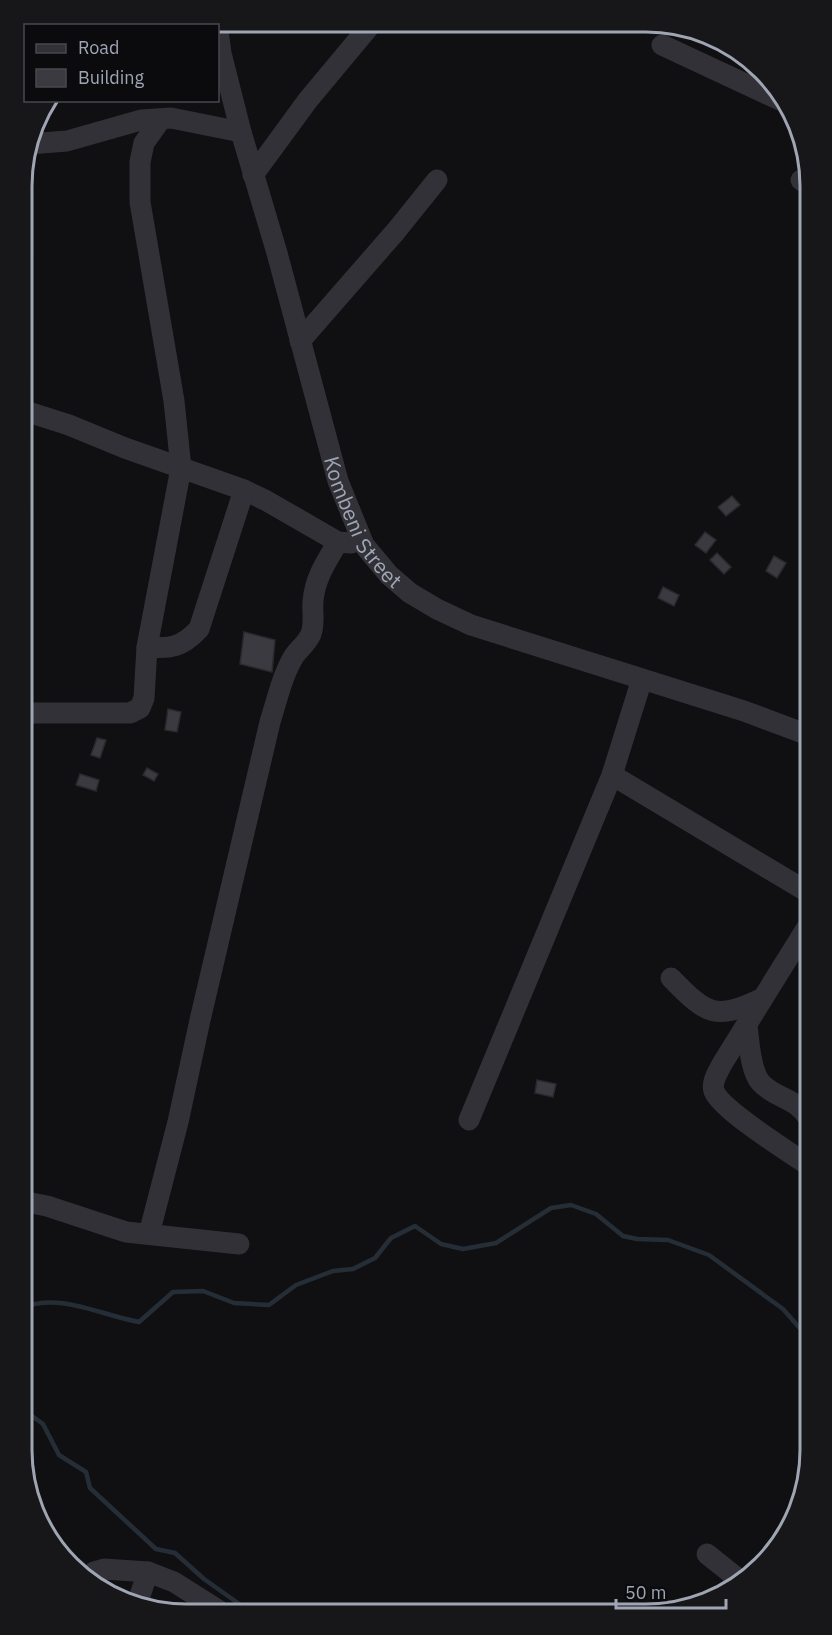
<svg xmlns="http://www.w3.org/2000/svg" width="832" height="1635" font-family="'IBM Plex Sans',sans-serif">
  <rect width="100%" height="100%" fill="#101012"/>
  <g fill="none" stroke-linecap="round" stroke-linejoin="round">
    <path stroke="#252e36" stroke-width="4.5" d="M21,1308C61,1292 99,1315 139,1322L173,1292L203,1291L234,1303L269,1305L296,1285L333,1271L353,1269L375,1258L391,1238L415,1226L441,1244L463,1249L496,1243L551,1208L571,1205L596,1214L623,1236L637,1239L668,1240L709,1255L783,1309L804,1333L811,1330
      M21,1408L43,1424L59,1455L86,1472L90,1488L156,1549L175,1553L204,1579L252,1613"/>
  </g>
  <path fill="#3a3a40" stroke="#2a2a2e" stroke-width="1.5" d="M732,496L740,505L726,516L718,507Z
    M705,532L716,540L706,553L695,545Z
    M717,553L731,567L724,574L710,560Z
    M774,556L786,563L777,578L766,571Z
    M663,587L679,595L674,606L658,598Z
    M244,632L275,640L272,672L240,664Z
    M168,709L181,712L177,732L165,730Z
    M97,738L106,740L100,758L91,755Z
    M147,768L158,774L154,781L143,775Z
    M80,774L99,780L96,791L76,785Z
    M537,1080L556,1084L553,1097L535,1093Z"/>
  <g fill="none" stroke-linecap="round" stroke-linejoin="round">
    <g stroke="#313137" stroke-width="21">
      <path id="s1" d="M218,31L221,53L241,132L277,253L338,481L364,545L389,575L410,593L437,609L471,625L744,711L811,736"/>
      <path d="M662,45L780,100"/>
      <path d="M29,144L67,141L141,120L171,118L241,132"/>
      <path d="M253,175L308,100L373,22"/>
      <path d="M801,180L811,187"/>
      <path d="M300,341L396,231L437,180"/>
      <path d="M22,410L69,425L125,448L244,490L265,500L338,542L351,543"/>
      <path d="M147,647C171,649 182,647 199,629L244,490"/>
      <path d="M22,713H130L140,708L144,698L147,647L181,468L174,401L140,202V162L144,143L161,119"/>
      <path d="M612,775L811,894"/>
      <path d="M671,978C707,1015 715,1021 763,998"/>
      <path d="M747,1025C749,1041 750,1071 761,1083C777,1100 801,1098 811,1124"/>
      <path d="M469,1120L612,775L642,679"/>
      <path d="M811,1167C792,1154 721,1110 714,1091C711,1082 718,1072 722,1064L811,921"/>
      <path d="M21,1201L47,1206L126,1232L239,1244"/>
      <path d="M149,1234L178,1122L200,1020L270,722C277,700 282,676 294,656C300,648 307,643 311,634C315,623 312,613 313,601C315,578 326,562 338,542"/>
      <path d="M707,1554L737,1578"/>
      <path d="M89,1579L94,1572L104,1569L148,1572L174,1582L223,1613"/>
      <path d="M138,1601L148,1572"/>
    </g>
  </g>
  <g text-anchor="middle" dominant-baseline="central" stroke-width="5" stroke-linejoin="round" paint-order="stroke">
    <g font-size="21" fill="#a0a5b4" stroke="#0b0b0d">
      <text stroke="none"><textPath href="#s1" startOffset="514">Kombeni Street</textPath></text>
    </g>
  </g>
  <path d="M0 0H832V1635H0ZM186 32H646A154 154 0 0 1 800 186V1450A154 154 0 0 1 646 1604H186A154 154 0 0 1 32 1450V186A154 154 0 0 1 186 32Z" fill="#17171a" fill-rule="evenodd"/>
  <path fill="none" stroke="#a0a5b4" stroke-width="3" d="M186 32H646A154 154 0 0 1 800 186V1450A154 154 0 0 1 646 1604H186A154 154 0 0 1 32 1450V186A154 154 0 0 1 186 32Z"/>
  <rect x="24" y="24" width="195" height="78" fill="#0b0b0d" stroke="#474950" stroke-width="1.5"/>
  <rect x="36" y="44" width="30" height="9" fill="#313137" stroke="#474950" stroke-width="1.5"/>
  <text x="78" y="54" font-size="18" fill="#a0a5b4">Road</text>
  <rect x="36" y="69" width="30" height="18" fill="#3a3a40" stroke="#474950" stroke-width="1.5"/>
  <text x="78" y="84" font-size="18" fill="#a0a5b4">Building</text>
  <path d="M616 1599v9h110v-9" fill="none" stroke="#a0a5b4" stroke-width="3"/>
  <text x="625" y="1599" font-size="18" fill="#a0a5b4" stroke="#0b0b0d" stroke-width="4.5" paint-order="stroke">50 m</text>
</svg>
